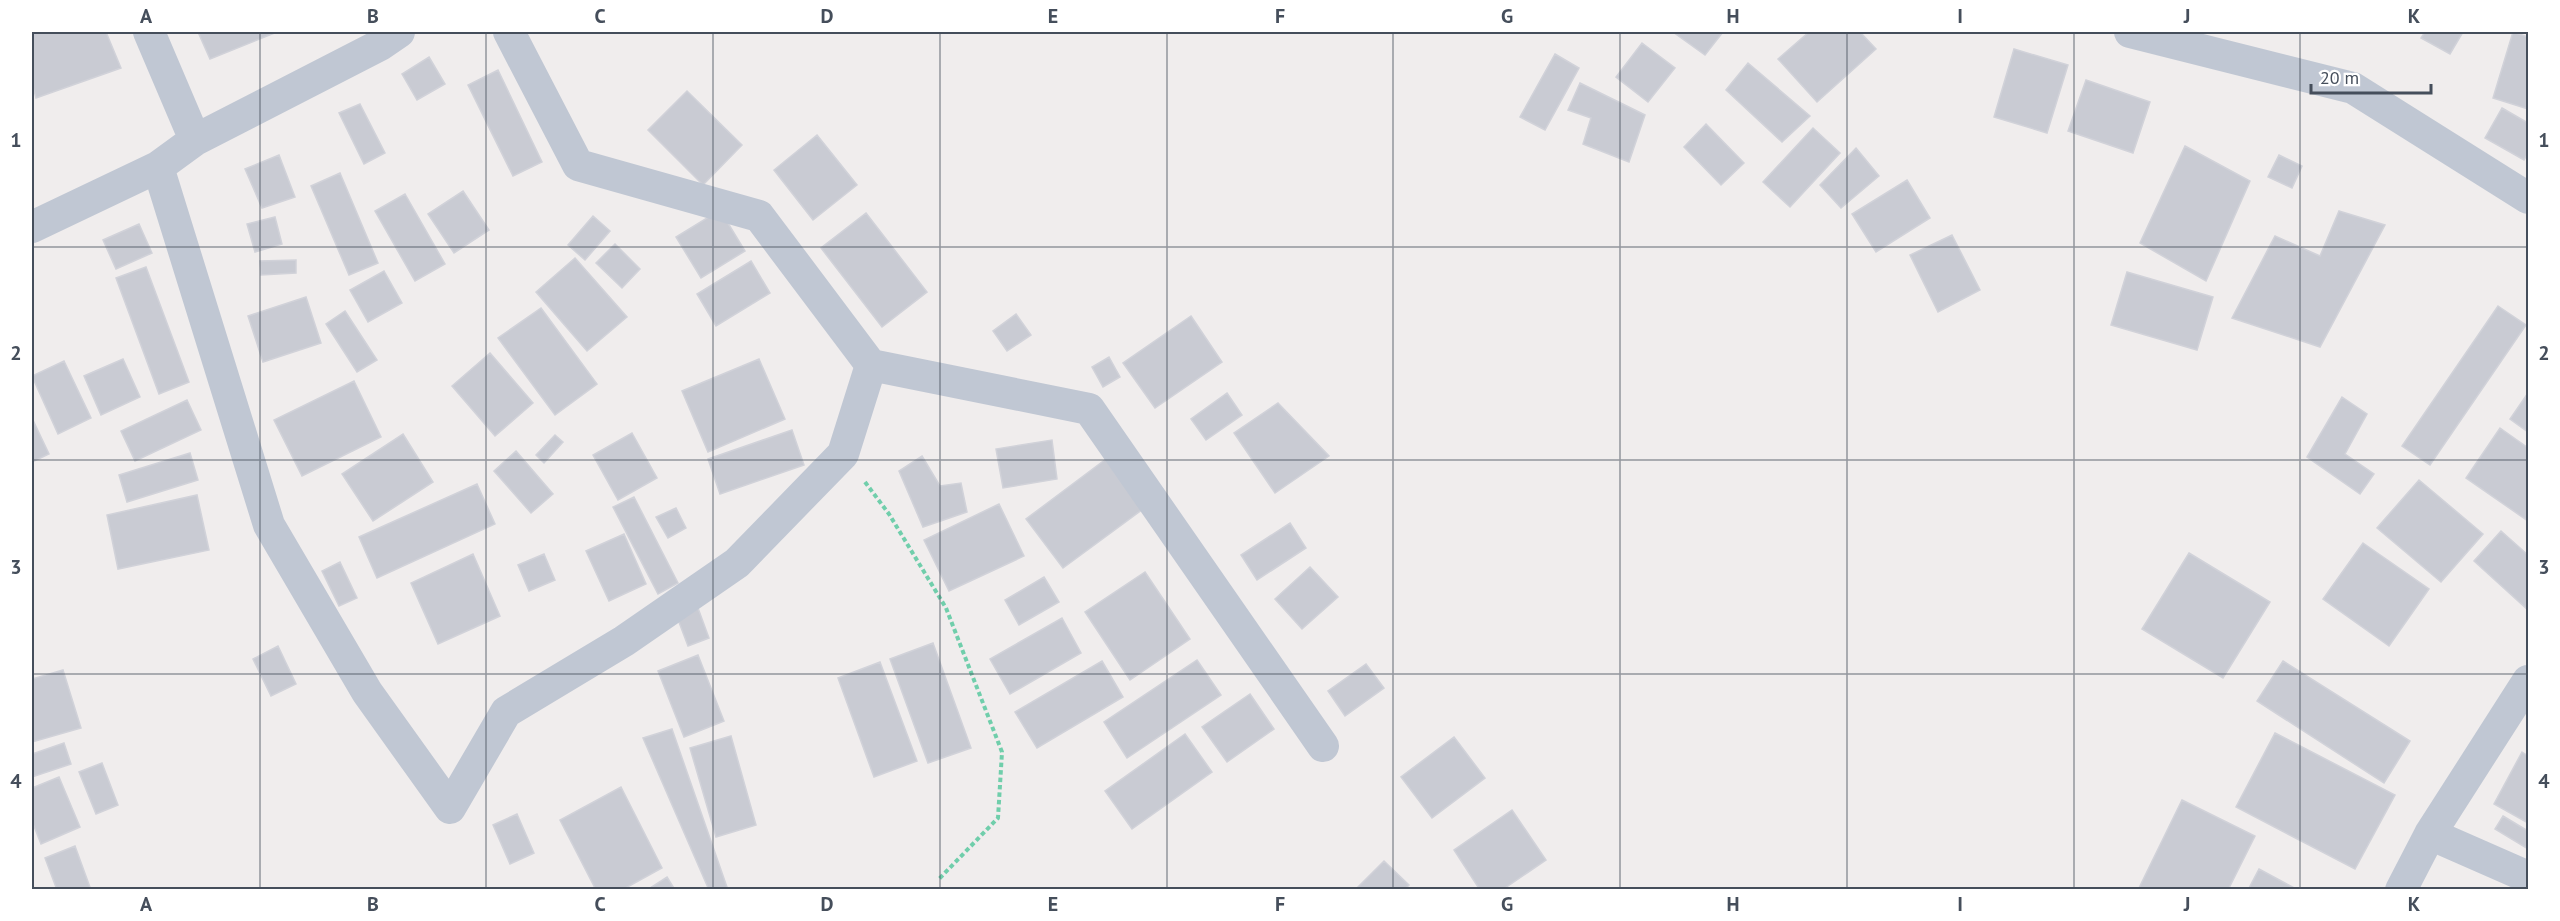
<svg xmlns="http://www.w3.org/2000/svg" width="2560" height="921" font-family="'PT Sans',sans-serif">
  <rect width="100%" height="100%" fill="#f0eded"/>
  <path fill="#c9cbd3" stroke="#d1d2d9" stroke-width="1.5" d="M32,32H106L121,68L36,98L32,83Z
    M198,32H277L210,59Z
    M1673,32H1723L1705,55Z
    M1809,32H1860L1876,49L1817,102L1778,59Z
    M2425,32H2463L2450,54L2421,38Z
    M2513,32L2528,37V109L2493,98Z
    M1642,43L1675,68L1648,102L1616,77Z
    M2014,49L2068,65L2047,133L1994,117Z
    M1555,54L1579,68L1545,130L1520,117Z
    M429,57L445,84L417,100L402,74Z
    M1748,63L1810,116L1782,142L1726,90Z
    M498,70L542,162L513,176L468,85Z
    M2086,80L2150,102L2133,153L2068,131Z
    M1580,83L1645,115L1629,162L1583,144L1591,118L1568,110Z
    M687,91L742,145L703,185L648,130Z
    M360,104L385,153L364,164L339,113Z
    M2502,108L2528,123V153L2524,160L2485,138Z
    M1706,124L1744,163L1721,185L1684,147Z
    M1813,128L1840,153L1790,207L1763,182Z
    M817,135L857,185L813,220L774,170Z
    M2185,146L2250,181L2206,281L2140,243Z
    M1856,148L1879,176L1841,208L1820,185Z
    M279,155L295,197L262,208L245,169Z
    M2279,155L2302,166L2292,188L2268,177Z
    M340,173L378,263L349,275L311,186Z
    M1907,180L1930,218L1876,252L1852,214Z
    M463,191L489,230L454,253L428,214Z
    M405,194L445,264L415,281L375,211Z
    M720,210L745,251L701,278L676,237Z
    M2339,211L2385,225L2320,347L2232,318L2275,236L2320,256Z
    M866,213L927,292L882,327L821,248Z
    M593,216L610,231L585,260L568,245Z
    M275,217L282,244L255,252L247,224Z
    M139,224L152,253L116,269L103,240Z
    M1952,235L1980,290L1938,312L1910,255Z
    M615,244L640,269L622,288L596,263Z
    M575,258L627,317L587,351L536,292Z
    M296,260V273L261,275L260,261Z
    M751,261L770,293L716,326L697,294Z
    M146,267L189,382L159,394L116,278Z
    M384,271L402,303L368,322L350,290Z
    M2127,272L2213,297L2197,350L2111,325Z
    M306,297L321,343L263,362L248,316Z
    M2498,306L2526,325L2430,465L2402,446Z
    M541,308L597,384L555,415L498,338Z
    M345,311L377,360L357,372L326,324Z
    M1016,314L1031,335L1007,351L993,331Z
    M1191,316L1222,362L1155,408L1123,363Z
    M490,353L533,403L495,436L452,386Z
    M1109,357L1120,377L1103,387L1092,367Z
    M123,359L140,397L101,415L84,376Z
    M759,359L785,419L708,452L682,391Z
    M64,361L91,418L58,434L32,376Z
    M354,381L381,437L302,476L274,420Z
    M1227,393L1242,415L1206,440L1191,419Z
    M2528,393V432L2510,419Z
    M2342,397L2367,414L2345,454L2374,474L2360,494L2307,457Z
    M187,400L201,430L135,461L121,431Z
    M1278,403L1329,456L1275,493L1234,433Z
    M32,418L49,454L32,462Z
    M2500,428L2528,448V521L2466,478Z
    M792,430L804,465L720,494L708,459Z
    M632,433L657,478L618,500L593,455Z
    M403,434L433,482L373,521L342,474Z
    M555,435L563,442L544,463L536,455Z
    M1052,440L1057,479L1003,488L996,449Z
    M516,451L553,494L531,513L494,471Z
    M190,453L198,480L127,502L119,475Z
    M922,456L940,486L961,483L967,512L923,527L899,471Z
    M1106,459L1143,509L1063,568L1026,519Z
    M2419,480L2483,534L2441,582L2377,528Z
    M477,484L495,524L377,578L359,537Z
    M197,495L209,550L118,569L107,515Z
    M634,497L678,583L658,594L613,507Z
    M999,504L1024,556L949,591L924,540Z
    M676,508L686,528L668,538L656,517Z
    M1290,523L1306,548L1257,580L1241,555Z
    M2501,531L2528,555V610L2474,561Z
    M624,534L646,584L609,601L586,551Z
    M2363,543L2429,589L2389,646L2323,599Z
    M2189,553L2270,602L2223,678L2142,629Z
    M473,554L500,616L438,644L411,583Z
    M544,554L555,580L529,591L518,565Z
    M340,562L357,598L339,606L322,571Z
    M1310,567L1338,597L1302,629L1275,599Z
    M1145,572L1190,639L1130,680L1085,612Z
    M1044,577L1059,602L1019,625L1005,600Z
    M698,608L709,638L688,646L677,617Z
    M1062,618L1081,653L1010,694L990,659Z
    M933,643L971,748L928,763L890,659Z
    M278,646L296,684L271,696L253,659Z
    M698,655L724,721L684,737L658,671Z
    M1197,660L1221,695L1127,758L1104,722Z
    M1102,661L1123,697L1037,748L1015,712Z
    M2283,661L2410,741L2384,783L2257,701Z
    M880,662L917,761L874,777L838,678Z
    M1366,664L1384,688L1345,716L1328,691Z
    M63,670L81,728L32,742V679Z
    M1250,694L1274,729L1227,762L1202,727Z
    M672,729L728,890H709L643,738Z
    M2275,733L2395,795L2355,869L2236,807Z
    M1185,734L1212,772L1132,829L1105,791Z
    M731,736L756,825L716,837L690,748Z
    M1454,737L1485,778L1432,818L1401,777Z
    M64,743L71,764L32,777V754Z
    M2522,752L2528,756V823L2494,804Z
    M102,763L118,805L96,814L79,772Z
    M59,777L80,827L41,844L32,821V788Z
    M621,787L662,868L622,890H596L560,820Z
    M2182,800L2255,836L2228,890H2138Z
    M1512,810L1546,860L1502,890H1480L1454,850Z
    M517,814L534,853L510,864L493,825Z
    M2503,816L2528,831V849L2495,829Z
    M75,846L91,890H57L45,858Z
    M1384,861L1409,885L1404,890H1361L1358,887Z
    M2259,869L2298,890H2248Z
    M667,877L675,890H647Z"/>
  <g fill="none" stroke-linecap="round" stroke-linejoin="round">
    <path stroke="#70ceab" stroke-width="4" stroke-dasharray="4.5 3" stroke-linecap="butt" d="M865,482L889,514L946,608L1002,752L998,818L939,879"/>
    <path stroke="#c0c7d3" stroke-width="32" d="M149,32L195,140
      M509,32L578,165L759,216L871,365L1089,409L1323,746
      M2130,32L2353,88L2528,198
      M158,167L269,525L367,692L450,808L506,712L624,641L737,563L843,454L871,365
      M32,227L158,167L195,140L380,45L399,32
      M2430,834L2528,877
      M2401,890L2430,834L2528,681"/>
  </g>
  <path fill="none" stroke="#454e5b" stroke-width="1.5" stroke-opacity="0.55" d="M260,32V890M486,32V890M713,32V890M940,32V890M1167,32V890M1393,32V890M1620,32V890M1847,32V890M2074,32V890M2300,32V890M32,247H2528M32,460H2528M32,674H2528"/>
  <rect width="2560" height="921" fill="none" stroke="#ffffff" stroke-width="66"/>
  <path d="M2311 84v9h120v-9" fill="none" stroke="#454e5b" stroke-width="3"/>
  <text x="2320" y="84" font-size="18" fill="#454e5b" stroke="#ffffff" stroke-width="4.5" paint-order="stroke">20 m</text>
  <rect x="33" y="33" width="2494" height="855" fill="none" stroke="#454e5b" stroke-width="2"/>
  <g font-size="20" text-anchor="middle" font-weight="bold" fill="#454e5b">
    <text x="146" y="23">A</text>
    <text x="373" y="23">B</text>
    <text x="600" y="23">C</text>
    <text x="827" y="23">D</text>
    <text x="1053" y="23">E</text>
    <text x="1280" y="23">F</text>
    <text x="1507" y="23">G</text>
    <text x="1733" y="23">H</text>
    <text x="1960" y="23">I</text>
    <text x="2187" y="23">J</text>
    <text x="2414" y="23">K</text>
    <text x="16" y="147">1</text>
    <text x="2544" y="147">1</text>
    <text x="16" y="360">2</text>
    <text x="2544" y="360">2</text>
    <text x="16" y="574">3</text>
    <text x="2544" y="574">3</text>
    <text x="16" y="788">4</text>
    <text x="2544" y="788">4</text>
    <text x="146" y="911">A</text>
    <text x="373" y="911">B</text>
    <text x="600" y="911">C</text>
    <text x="827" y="911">D</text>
    <text x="1053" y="911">E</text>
    <text x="1280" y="911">F</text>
    <text x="1507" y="911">G</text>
    <text x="1733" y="911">H</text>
    <text x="1960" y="911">I</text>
    <text x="2187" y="911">J</text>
    <text x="2414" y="911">K</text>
  </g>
</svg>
